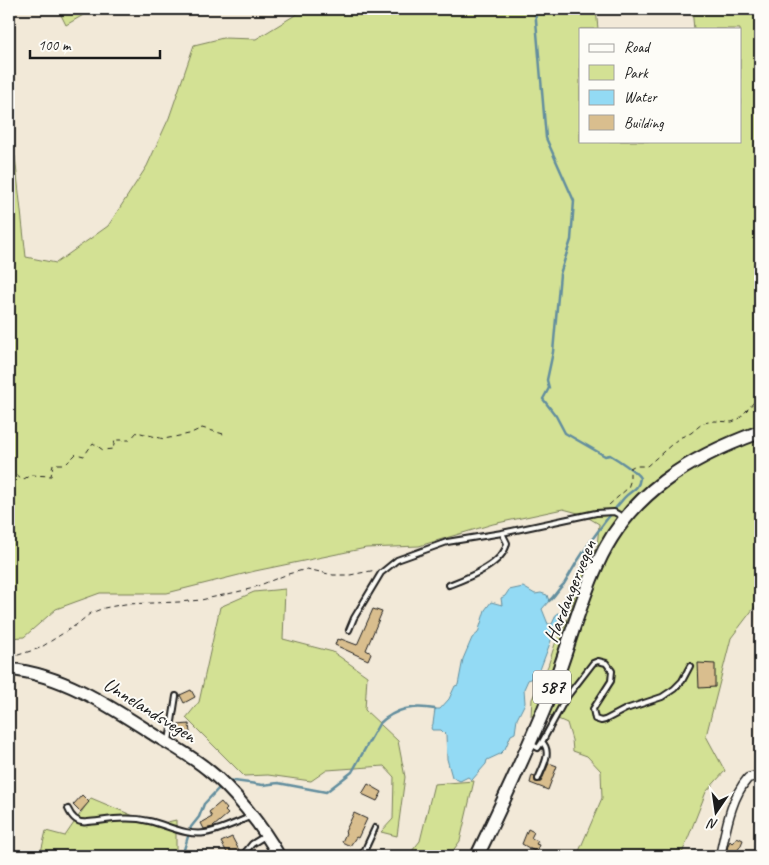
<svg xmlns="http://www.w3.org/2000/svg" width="769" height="865" font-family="Caveat,sans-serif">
  <rect width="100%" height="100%" fill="#f2e9d8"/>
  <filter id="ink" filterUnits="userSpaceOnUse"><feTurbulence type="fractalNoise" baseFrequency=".02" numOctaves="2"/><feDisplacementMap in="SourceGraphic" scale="10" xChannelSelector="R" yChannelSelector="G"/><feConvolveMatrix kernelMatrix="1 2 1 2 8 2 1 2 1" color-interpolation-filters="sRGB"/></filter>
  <g filter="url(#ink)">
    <path fill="#d3e194" stroke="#787e58" d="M58,9H89L85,14L66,25Z
      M305,9H596L598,29H580V141H740V29H694L692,9H760V600L731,638L706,736L725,771L706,792L681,856H577L602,798L601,771L587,756L573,751L572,740L567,723L549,715L531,716L532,699L548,666L555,644L569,616L582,564L597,548L599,524L582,514L563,509L493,524L419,546L366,548L255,571L167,593H100L56,609L24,637L9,638V154L15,156L26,257L56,263L108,226L147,166L169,118L194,45L223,38L256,39Z
      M285,589L283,639L333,652L367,676L365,710L398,741L405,777L397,836L381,832L393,819L394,777L384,766L327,770L311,781L268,775L244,776L186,718L199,702L220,607L254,592Z
      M474,781L460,841L449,856H408L420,841L434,784Z
      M91,798L155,825L176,820V856H40L46,831L65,836Z"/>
    <path fill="#93daf4" stroke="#638e9e" d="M523,587L535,594L541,593L547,595L549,601L542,609L548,624H552L557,613L561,614L538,675L528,680L524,689L525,703L517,719L515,733L511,735L505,749L500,754L487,760L486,764L472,780L468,777L460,781L452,777L447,759L446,735L441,730H432L431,728L433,724L435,709H440L449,699L455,686L458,685L463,659L472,638L478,633L485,610L491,602L502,605L501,598L505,596L509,590Z"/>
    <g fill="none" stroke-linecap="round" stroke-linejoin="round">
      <path stroke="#638e9e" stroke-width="2.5" d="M535,9L546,138L574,201L571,240L560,274L553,352L547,380L549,388L543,399L556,416L565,433L605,456L610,455C617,459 637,472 640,478C638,491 632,489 624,498C602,524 581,553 564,584C558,589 555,596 549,601
        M227,780L263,785L278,783L326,792L352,772L379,724C396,708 413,705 435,709
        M182,856L191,827L199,817L204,804L220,787"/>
    </g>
    <path fill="#d9be8e" stroke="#1c1c1c" d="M373,609L382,612L366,650L371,653L368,660L335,645L337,639L341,640V639L357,645Z
      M698,663L715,664V687L699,688Z
      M191,690L195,697L184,703L180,695Z
      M189,724L190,733L179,734L178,725Z
      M549,763L557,766L548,790L530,783L532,775L535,776V782H541Z
      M368,784L382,792L377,801L362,794Z
      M82,795L89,802L80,812L73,805Z
      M221,802L227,809L225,811L228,814L213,827L204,829L201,823L212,817L209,812Z
      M354,813L367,819L358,838L356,837L350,846L342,842L346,833L345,832Z
      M528,829L534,832L531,838L538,841L536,844L539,845L536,852L522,844Z
      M232,837L240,852L229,856L221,842Z
      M737,837L743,840L741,845L734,856H726L728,845L730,841L732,843L734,841Z"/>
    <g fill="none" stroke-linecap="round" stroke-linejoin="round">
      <g stroke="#1c1c1c" stroke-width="8">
        <path id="lane" d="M449,585C467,578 503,565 507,543L502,533
          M349,630L354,618L381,573L397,560L447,542L502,533L596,513L614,512L623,517
          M169,741L176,696
          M531,744L538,748L542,742L566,698L593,663L598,661L606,663L612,671L611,681L593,709L595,719L601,721L605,720L626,709L662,697L674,689L682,681L690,666
          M538,779C542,768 553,752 542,742
          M68,809C72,818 78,824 88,822C109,820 128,816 149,821C167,825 186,836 205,833C219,831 238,822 252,816
          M242,856L252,844L265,836
          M362,856L375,828"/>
      </g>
      <g stroke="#1c1c1c" stroke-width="11">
        <path id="street" d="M720,856C726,830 730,799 748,778L760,775"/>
      </g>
      <g stroke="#1c1c1c" stroke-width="15">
        <path id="secondary" d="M9,669C63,675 108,705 153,734C171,745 190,755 207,769C233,789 263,827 279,856"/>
      </g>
      <g stroke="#1c1c1c" stroke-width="16">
        <path id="primary" d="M477,856C505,798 533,739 556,679C570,641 580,602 597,565C628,494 690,457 760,432"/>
      </g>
      <path stroke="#1c1c1c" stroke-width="1" stroke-dasharray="5 4" stroke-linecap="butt" d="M9,470L13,472L22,480L31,475L51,476L53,464H66L76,454L84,456L93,443L103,450L113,449L115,440H130L137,432L164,439L189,434L202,428L227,435
        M609,505L628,488L630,482V468L634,466H647L679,438L691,433L703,423L715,421L732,422L739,419L755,401L760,400
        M9,658L40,648L76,625L91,613L104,608L125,604L179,602L201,600L250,589L288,574L307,569L333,575H350L376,570"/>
      <use href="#lane" stroke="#fdfcf7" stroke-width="4"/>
      <use href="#street" stroke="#fdfcf7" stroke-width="8"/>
      <use href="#secondary" stroke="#fdfcf7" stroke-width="11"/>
      <use href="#primary" stroke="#fdfcf7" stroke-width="12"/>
    </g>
  </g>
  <g text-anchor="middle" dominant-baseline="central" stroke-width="4" stroke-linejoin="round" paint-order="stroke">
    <rect fill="#fdfcf7" stroke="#605f5e" stroke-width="1" x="533" y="670.5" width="38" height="33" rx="4"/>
    <g font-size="19" font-weight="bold" fill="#1c1c1c">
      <text x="552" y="687">587</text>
    </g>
    <g font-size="20" fill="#1c1c1c" stroke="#fdfcf7">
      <text transform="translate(570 591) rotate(-68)">Hardangervegen</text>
      <text transform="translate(150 710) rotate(32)">Unnelandsvegen</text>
    </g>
  </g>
  <rect width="769" height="865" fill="none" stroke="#fdfcf7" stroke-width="30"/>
  <rect x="15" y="15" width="739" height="835" fill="none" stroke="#1c1c1c" stroke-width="2" filter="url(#ink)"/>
  <rect x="579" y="28" width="162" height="115" fill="#fdfcf7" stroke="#a3a29f"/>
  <rect x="589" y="44" width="25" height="8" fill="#fdfcf7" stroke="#a3a29f"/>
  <text x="624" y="52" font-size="15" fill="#1c1c1c">Road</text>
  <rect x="589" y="65" width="25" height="15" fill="#d3e194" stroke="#a3a29f"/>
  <text x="624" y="78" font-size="15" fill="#1c1c1c">Park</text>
  <rect x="589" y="90" width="25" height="15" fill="#93daf4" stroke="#a3a29f"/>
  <text x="624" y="102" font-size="15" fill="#1c1c1c">Water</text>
  <rect x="589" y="115" width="25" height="15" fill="#d9be8e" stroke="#a3a29f"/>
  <text x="624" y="128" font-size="15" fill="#1c1c1c">Building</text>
  <g transform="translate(716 812) rotate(193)" stroke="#fdfcf7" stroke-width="4" paint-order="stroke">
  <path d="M0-4L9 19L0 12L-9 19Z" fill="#1c1c1c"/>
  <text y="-8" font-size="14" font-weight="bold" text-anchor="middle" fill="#1c1c1c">N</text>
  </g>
  <path d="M30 50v8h130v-8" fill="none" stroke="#1c1c1c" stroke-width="2.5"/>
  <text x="38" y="50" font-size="15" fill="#1c1c1c" stroke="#fdfcf7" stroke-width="4" paint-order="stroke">100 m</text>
</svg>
